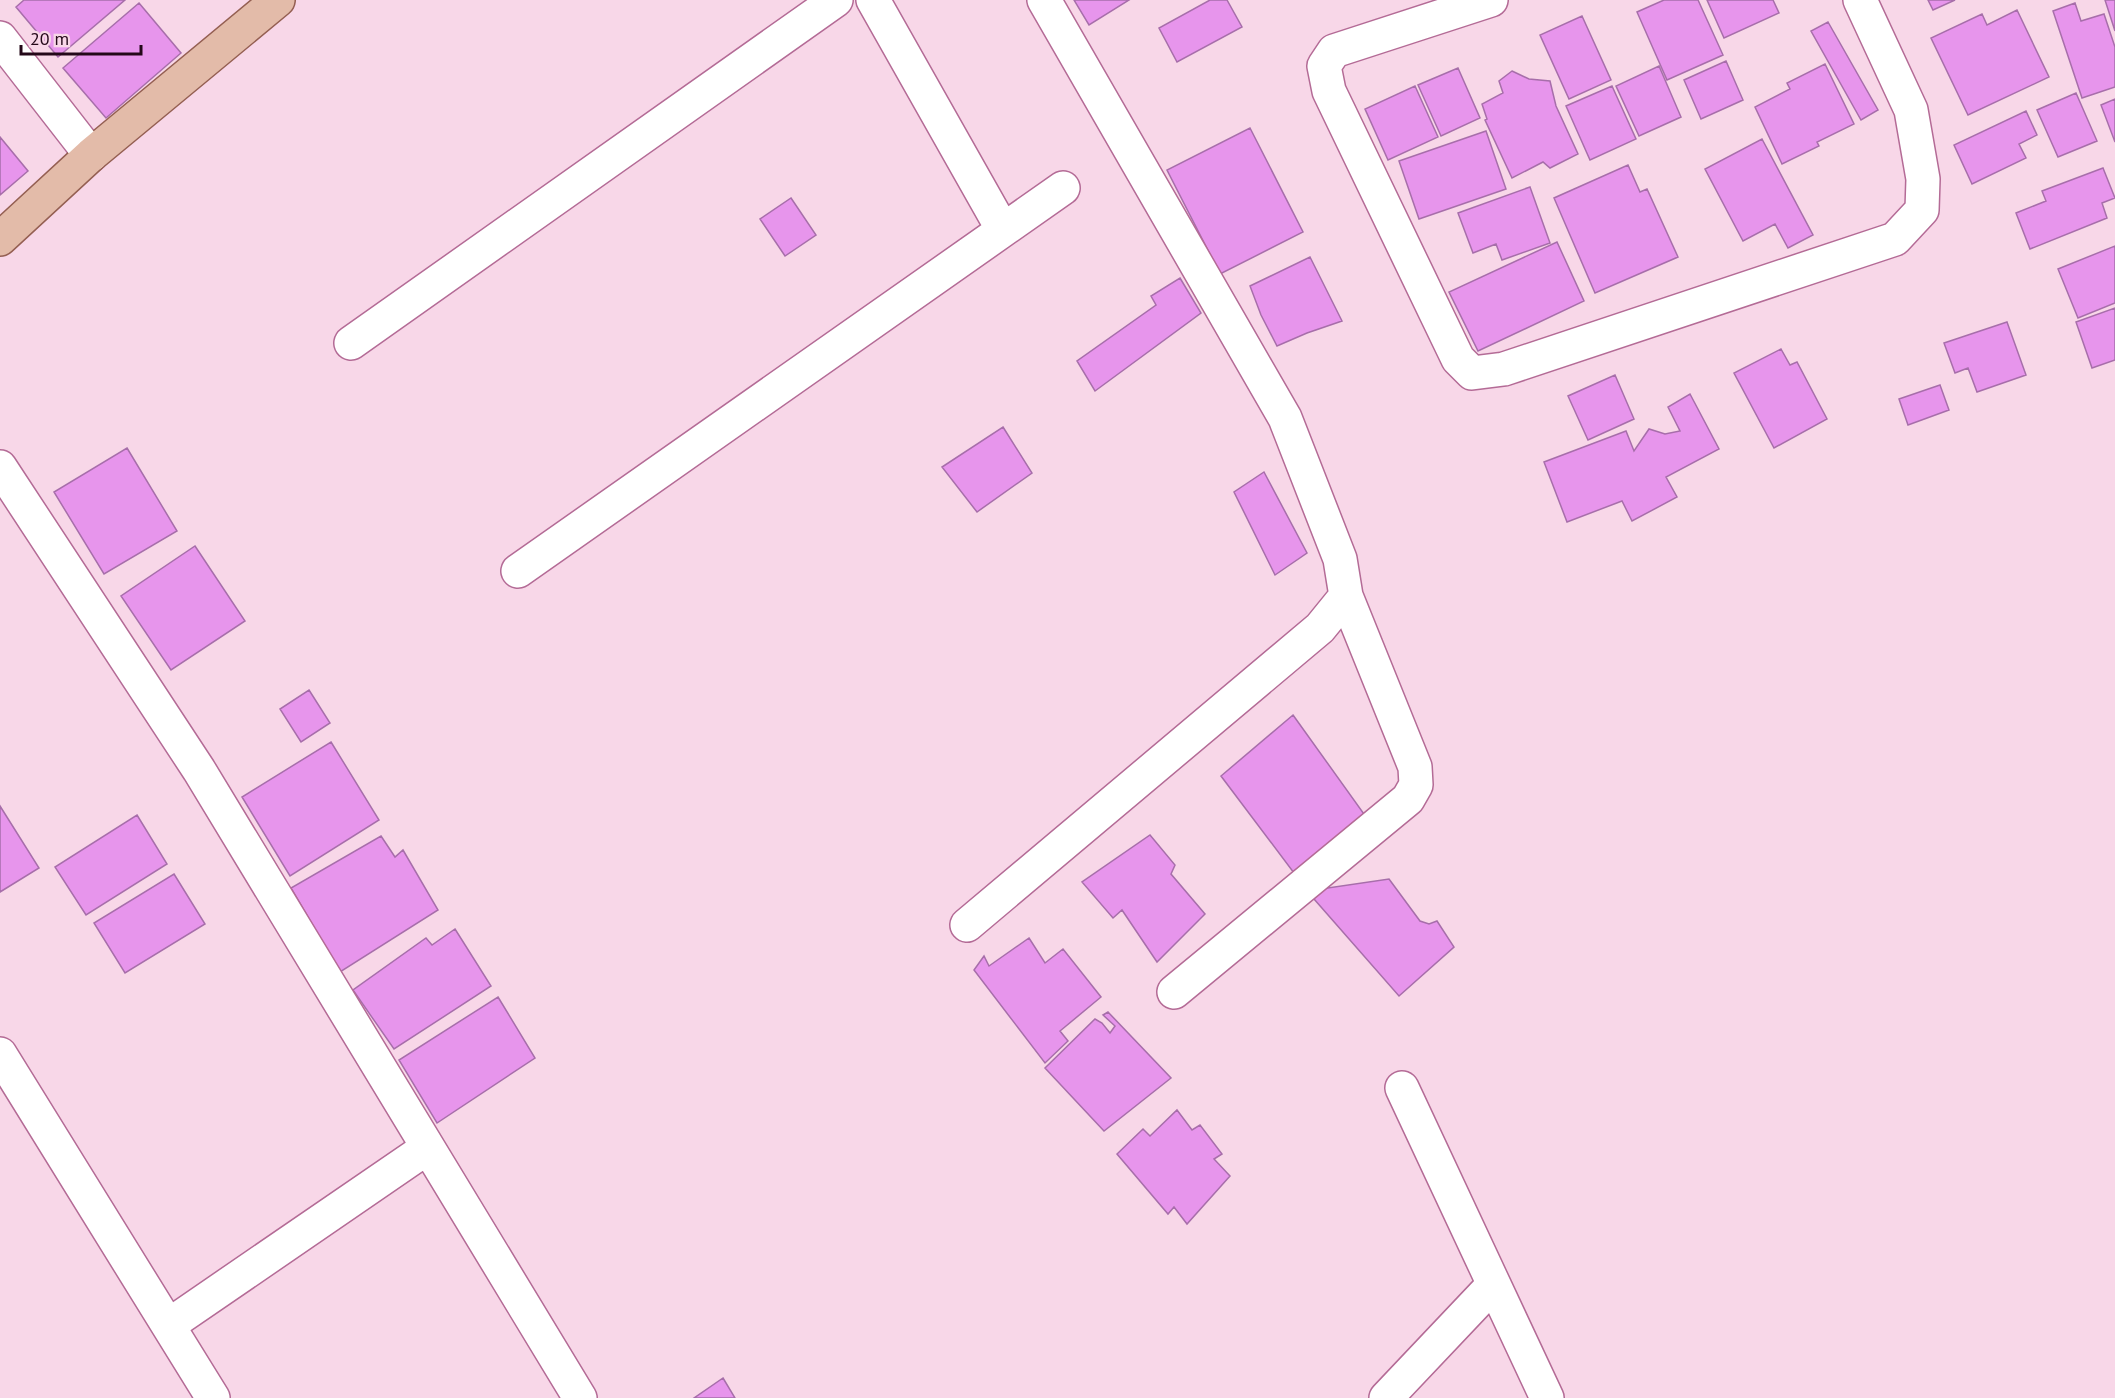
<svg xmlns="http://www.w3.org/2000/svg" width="2115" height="1398" font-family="'PT Sans',sans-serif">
  <rect width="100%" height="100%" fill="#f8d7e8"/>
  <path fill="#e795ec" stroke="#a76eaa" stroke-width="1.5" d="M24,0H125L58,57L16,7Z
    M1074,0H1129L1089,25Z
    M1210,0H1227L1242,27L1177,62L1159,28Z
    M1664,0H1698L1723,55L1667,80L1637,12Z
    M1707,0H1773L1779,13L1724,38Z
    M1928,0H1955L1933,10Z
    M2105,0H2115V31Z
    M139,3L181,53L106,118L63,68Z
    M2075,3L2081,21L2104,14L2115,47V87L2082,98L2053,11Z
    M2017,10L2049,77L1968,115L1931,38L1982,14L1987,25Z
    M1582,16L1611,80L1569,99L1540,35Z
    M1828,22L1878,110L1861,120L1811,31Z
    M1726,61L1743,100L1701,119L1684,80Z
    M1825,64L1854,124L1817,142L1819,146L1782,164L1755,107L1790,89L1787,83Z
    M1659,66L1681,117L1639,136L1616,86Z
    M1458,68L1480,118L1441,136L1418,85Z
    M1512,71L1529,79L1550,81L1556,106L1578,154L1550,168L1543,162L1512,178L1485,120L1487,119L1482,104L1503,93L1499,81Z
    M1415,86L1438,137L1388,160L1365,109Z
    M1612,86L1636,139L1590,160L1566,106Z
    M2076,93L2097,141L2058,157L2037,110Z
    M2115,99V142L2101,105Z
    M2026,111L2037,135L2019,144L2026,158L1972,184L1954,145Z
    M1250,128L1303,232L1220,274L1167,170Z
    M1486,131L1506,189L1419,219L1399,161Z
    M0,137L28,171L0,195Z
    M1762,139L1813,235L1788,248L1775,224L1743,241L1705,169Z
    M1628,165L1640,192L1647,189L1678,257L1595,293L1554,198Z
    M2103,168L2115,198L2102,203L2107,218L2030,249L2016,213L2046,201L2042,191Z
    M1530,187L1550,243L1502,260L1496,244L1473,253L1458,213Z
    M791,198L816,235L785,256L760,219Z
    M1557,242L1584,301L1478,351L1449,292Z
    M2115,246V303L2078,318L2058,269Z
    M1310,257L1342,321L1307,333L1277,346L1261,315L1250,286Z
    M1180,278L1201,313L1095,391L1077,361L1156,305L1151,296Z
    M2115,308V360L2092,368L2076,322Z
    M2007,322L2026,375L1977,392L1968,368L1955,373L1944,343Z
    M1781,349L1790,365L1797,362L1827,419L1774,448L1734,373Z
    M1615,375L1634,419L1588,440L1568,396Z
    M1940,385L1949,410L1908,425L1899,399Z
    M1690,394L1719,449L1666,477L1677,497L1632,521L1622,501L1567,522L1544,462L1626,431L1634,451L1649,429L1665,434L1680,431L1668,407Z
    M1003,427L1032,473L977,512L942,467Z
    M127,448L177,531L104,574L54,492Z
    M1264,472L1307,553L1275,575L1234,492Z
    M195,546L245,621L171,670L121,596Z
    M309,690L330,723L301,742L280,709Z
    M1293,715L1369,821L1294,873L1221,776Z
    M331,742L379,820L290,876L242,797Z
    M0,806L39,868L0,892Z
    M137,815L167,864L86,915L55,867Z
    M1150,835L1175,865L1171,874L1205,914L1157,962L1122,910L1113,918L1082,882Z
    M381,836L395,857L403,850L438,910L340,972L291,888Z
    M174,874L205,924L125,973L94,923Z
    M1389,879L1420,921L1429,924L1437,921L1454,947L1399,996L1307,891Z
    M455,929L491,986L394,1049L353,990L426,938L432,945Z
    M1029,938L1045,963L1063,949L1101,997L1060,1031L1068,1041L1045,1063L974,970L984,956L989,966Z
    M498,997L535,1058L437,1123L399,1060Z
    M1108,1012L1171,1078L1104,1131L1045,1068L1095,1019L1102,1023L1110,1033L1115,1026L1103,1015Z
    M1177,1110L1192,1130L1200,1125L1222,1154L1214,1159L1230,1176L1187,1224L1174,1207L1168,1214L1117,1154L1143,1129L1150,1136Z
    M723,1378L735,1398H694Z"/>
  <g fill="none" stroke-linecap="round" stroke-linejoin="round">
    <g stroke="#b46b96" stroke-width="36">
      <path id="minor" d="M873,0L1003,230
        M1491,0L1334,51L1324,66L1329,91L1458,359L1472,373L1504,369L1895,239L1922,210L1923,179L1911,110L1860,0
        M0,38L91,155
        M351,343L836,0
        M0,467L199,770L580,1398
        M518,571L1063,188
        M967,925L1320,628L1346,596L1340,559L1285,418L1044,0
        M1174,992L1408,799L1416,785L1415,767L1346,596
        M0,1054L213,1398
        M1402,1088L1547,1398
        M169,1325L427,1148
        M1386,1398L1493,1285"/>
    </g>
    <g stroke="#945f52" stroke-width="36">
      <path id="major" d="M0,239L91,155L278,0"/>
    </g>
    <use href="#minor" stroke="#fff" stroke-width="33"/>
    <use href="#major" stroke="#e3bba9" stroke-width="33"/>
  </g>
  <path d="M21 45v9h120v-9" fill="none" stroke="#240819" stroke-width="3"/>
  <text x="30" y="45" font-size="18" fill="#240819" stroke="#f8d7e8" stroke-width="4.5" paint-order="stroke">20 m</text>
</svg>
